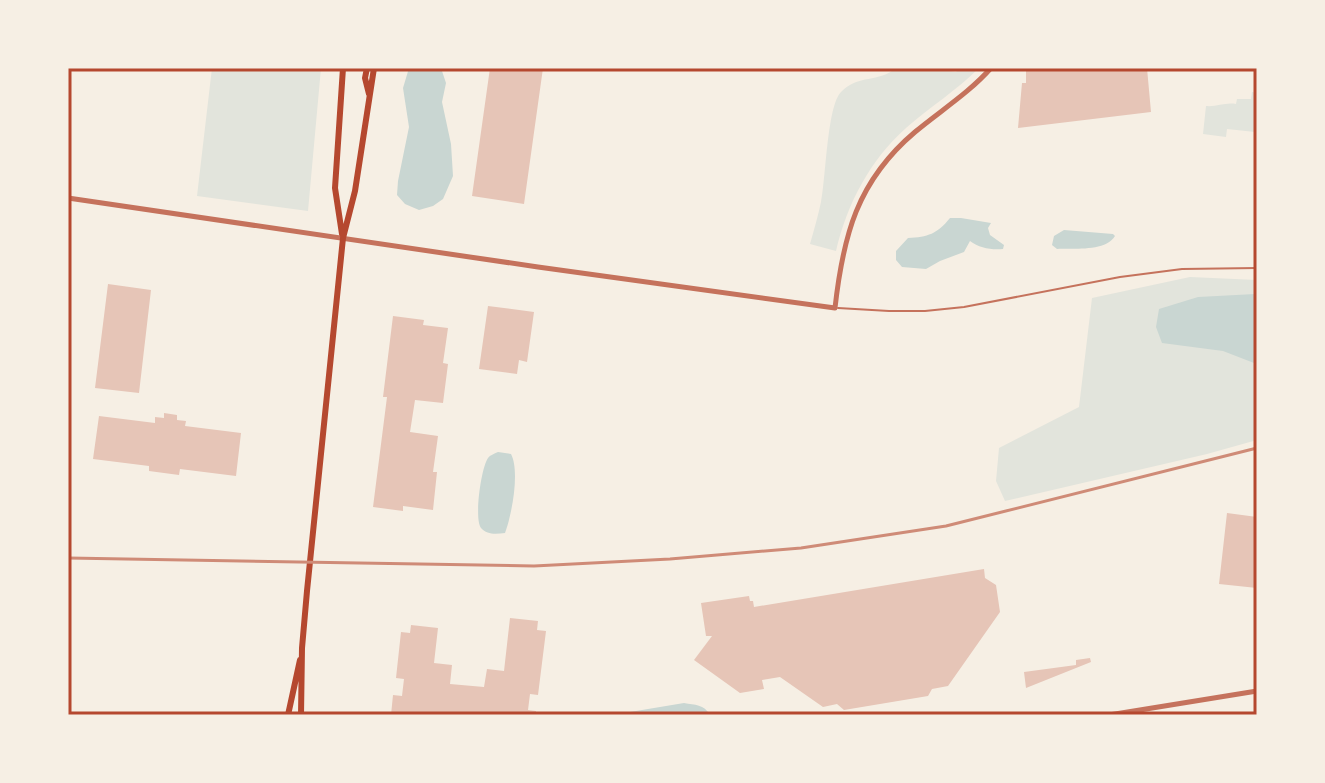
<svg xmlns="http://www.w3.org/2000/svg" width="1325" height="783" font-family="Poppins,sans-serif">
  <rect width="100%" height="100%" fill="#f6efe4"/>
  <path fill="#e2e4dc" d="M212,68H321L308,211L197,196Z
    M896,68H928L956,72L960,68H979C957,90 930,107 906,128C870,160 847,204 836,251L810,244C814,230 818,216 821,202C826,179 827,106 841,92C858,74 879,83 896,68Z
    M1252,92L1257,93L1255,132L1227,129L1226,137L1203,134L1206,106C1217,107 1225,102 1236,104L1237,99H1251Z
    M1190,277L1257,280V440L1207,454L1005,501L996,481L999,448L1079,407L1092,298Z"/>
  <path fill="#c9d6d2" d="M409,68H441L446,83L442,102L451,144L453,176L443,199L433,206L419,210L405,204L397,195L398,181L409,127L403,88Z
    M950,218H961L991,223L988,228L990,235L1004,245L1003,249C991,250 979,248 970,241L964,252L940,261L926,269L902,267L896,260V251L908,238C928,237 937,234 950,218Z
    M1064,230L1113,234L1115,236C1105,252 1074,248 1057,249L1052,245L1054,236Z
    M1255,294L1257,295V361L1254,363L1223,351L1162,343L1156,327L1159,309L1198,297Z
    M498,452L511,454C520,471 512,514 505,533C496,534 487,535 481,528C474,519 481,468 488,458C490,455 494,454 498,452Z
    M684,703C695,705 704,704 710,715H612Z"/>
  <path fill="#e6c5b7" d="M490,68H543L524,204L472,196Z
    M1026,68H1147L1151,112L1018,128L1022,83H1026Z
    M108,284L151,290L139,393L95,388Z
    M488,306L534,312L527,362L519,360L517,374L479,369Z
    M393,316L424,320L423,325L448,328L443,363L448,364L443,403L415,400L410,432L438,436L433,472H437L433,510L403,506V511L373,507L387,397H383Z
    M164,413L177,415V420L186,421L185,426L241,433L236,476L180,469L179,475L149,471V466L93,459L99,416L155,423V417L164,418Z
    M1227,513L1257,517V588L1219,584Z
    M984,569L985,578L996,585L1000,612L948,686L932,689L928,696L844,710L837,704L823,707L780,677L762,680L764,689L740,693L694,660L712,636H706L701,603L749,596L750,601H753L754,607Z
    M510,618L538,621L537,630L546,631L538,695L530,694L528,710L536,711V715H391L393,695L402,696L404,679L396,678L401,632L410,633L411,625L438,628L434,663L452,665L450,684L484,687L487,669L504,671Z
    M1090,658L1091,662L1026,688L1024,672L1076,665V660Z"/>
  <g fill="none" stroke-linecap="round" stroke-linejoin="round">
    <path stroke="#c5725c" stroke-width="2" d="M838,308L889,311H925L964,307L1120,277L1182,269L1257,268"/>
    <path stroke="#c5725c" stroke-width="5" d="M68,198L538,267L835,308C843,236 857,181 915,132C940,111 969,93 991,68
      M1109,715L1257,691"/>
    <path stroke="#b5482f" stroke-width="6" d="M367,68L365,78L369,94
      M342,234L335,188L343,68
      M288,715L300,660
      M301,715L302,648L307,591L343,238L355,191L374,68"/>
    <path stroke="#cf8b77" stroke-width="3" d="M68,558L534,566L670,559L801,548L946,526L1257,448"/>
  </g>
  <rect width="1325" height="783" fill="none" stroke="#f6efe4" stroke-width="140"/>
  <rect x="70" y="70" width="1185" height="643" fill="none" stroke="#b5482f" stroke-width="3"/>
</svg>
